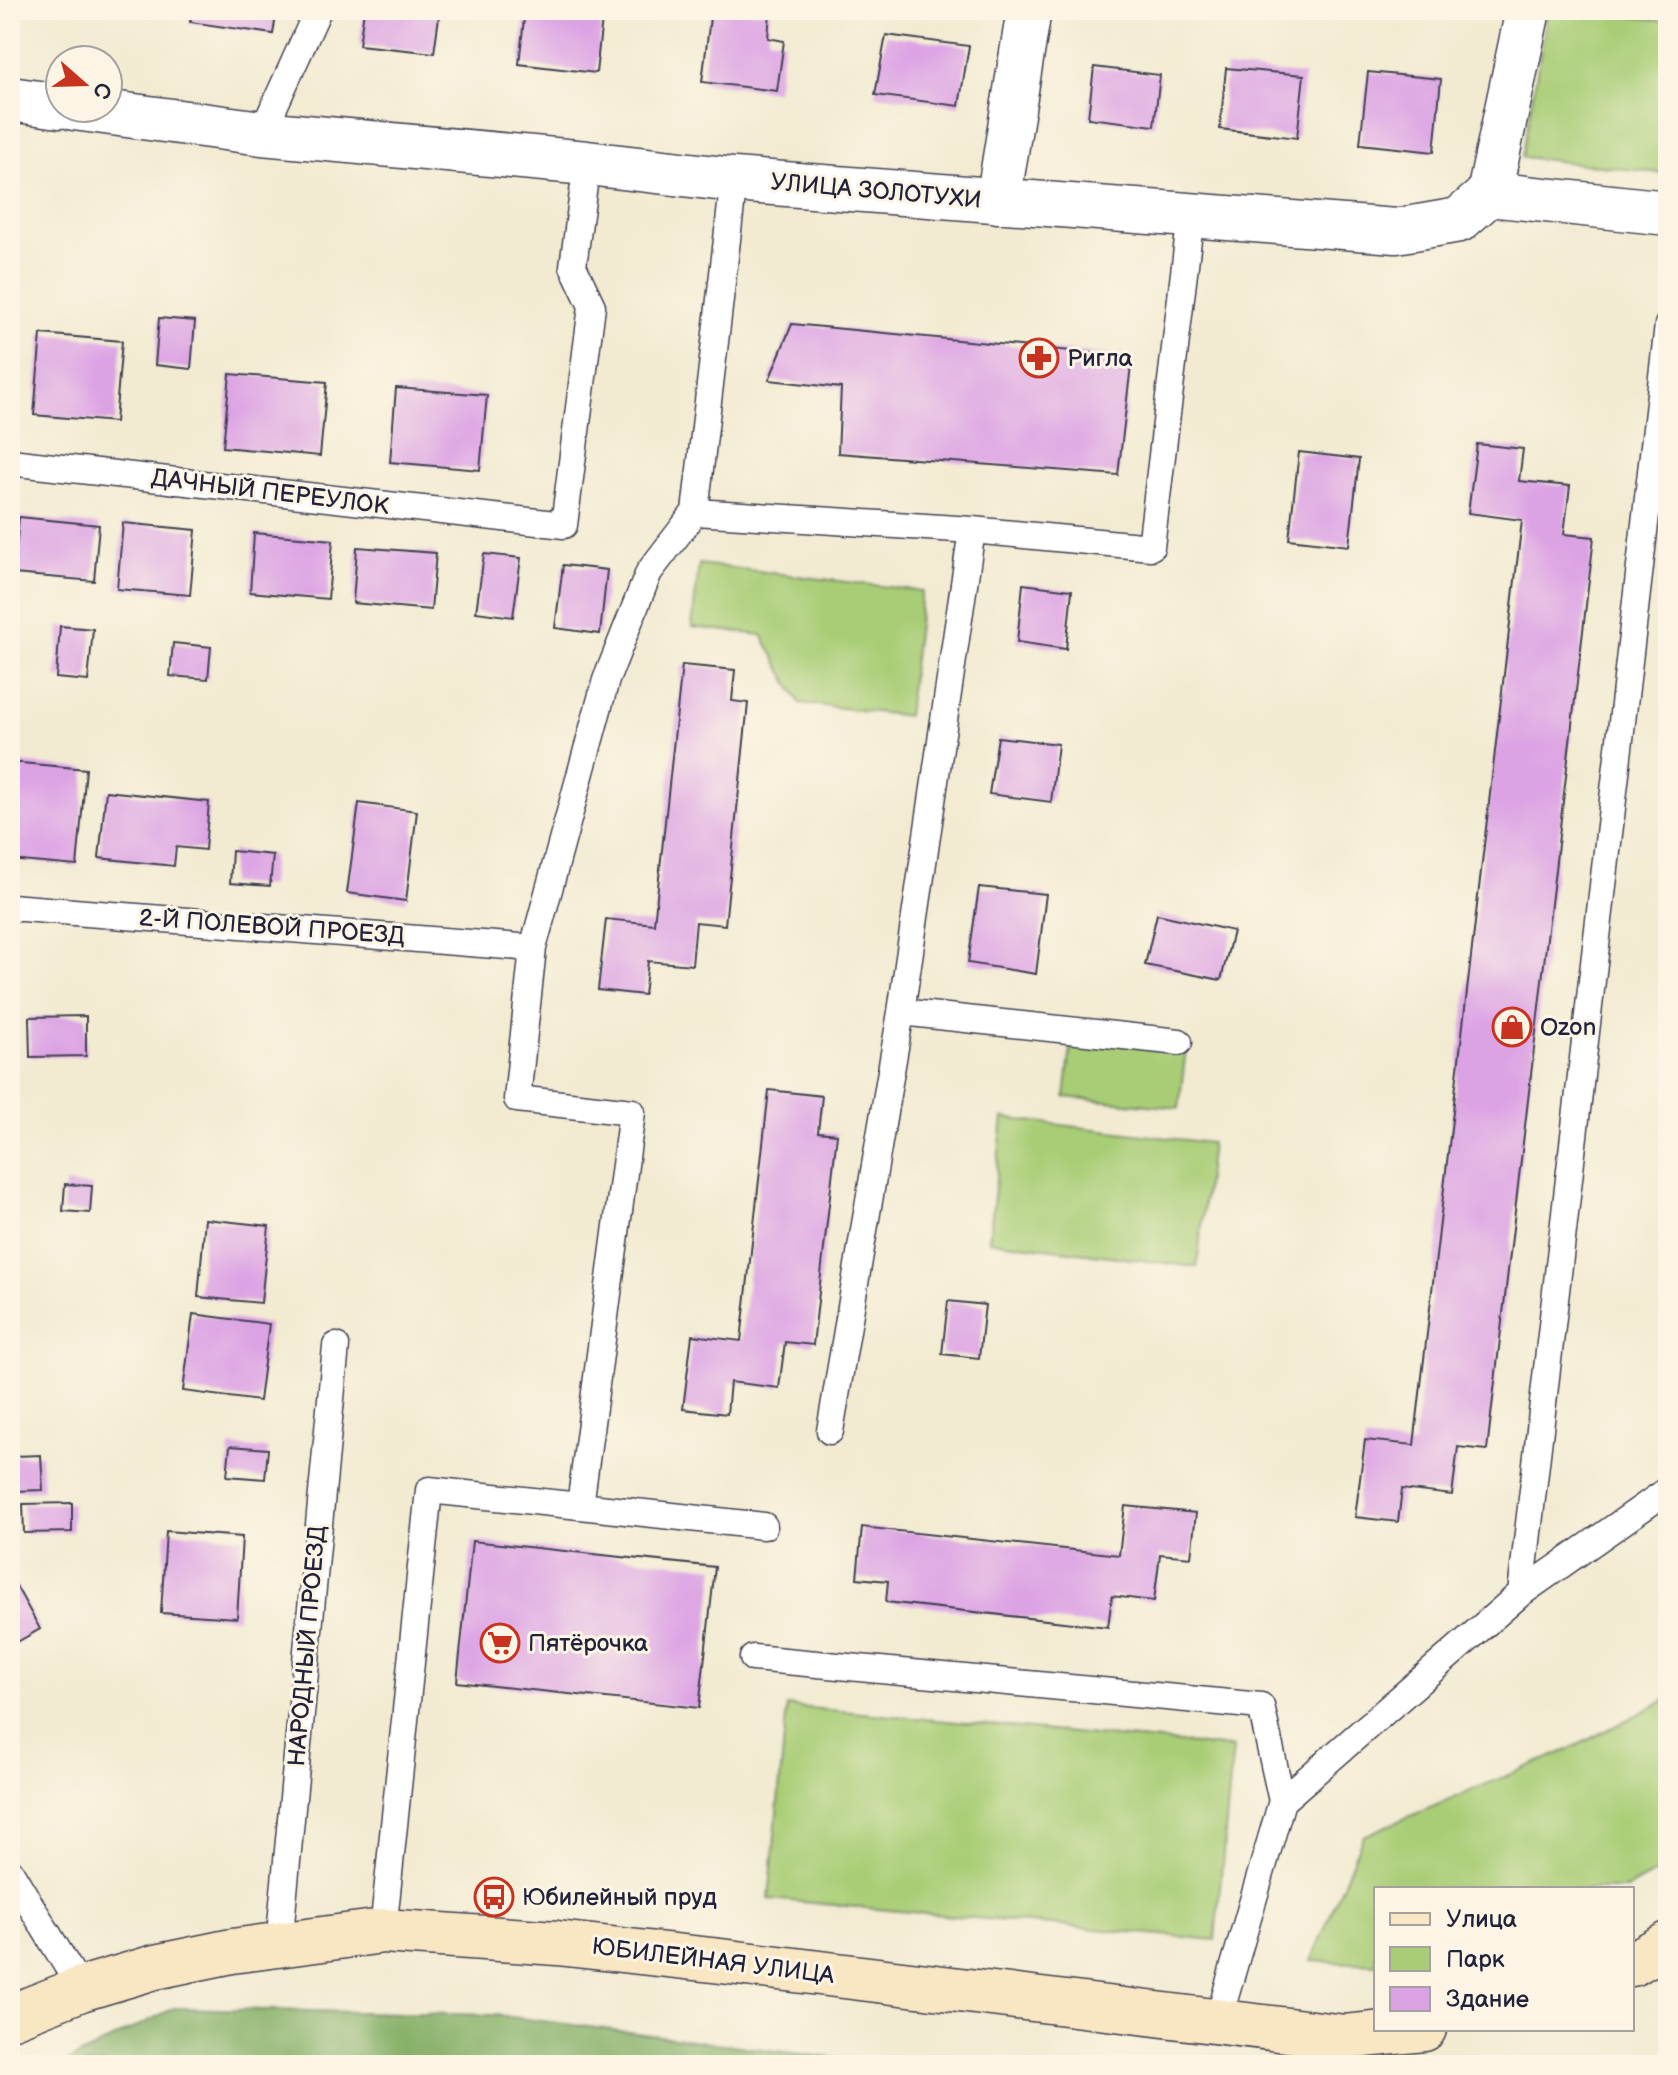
<svg xmlns="http://www.w3.org/2000/svg" width="1678" height="2075" font-family="'Balsamiq Sans',sans-serif">
  <rect width="100%" height="100%" fill="#fcf5e5"/>
  <filter id="ink" filterUnits="userSpaceOnUse"><feTurbulence type="fractalNoise" baseFrequency=".0125" numOctaves="2"/><feDisplacementMap in="SourceGraphic" scale="16" xChannelSelector="R" yChannelSelector="G"/><feConvolveMatrix kernelMatrix="1 2 1 2 8 2 1 2 1" color-interpolation-filters="sRGB"/></filter>
  <filter id="wash" filterUnits="userSpaceOnUse"><feTurbulence type="fractalNoise" baseFrequency=".006" numOctaves="4" result="noise"/><feDisplacementMap in="SourceGraphic" scale="32" xChannelSelector="R" yChannelSelector="G"/><feGaussianBlur stdDeviation="1.8" result="paint"/><feColorMatrix in="noise" values="0 0 0 0 0 0 0 0 0 0 0 0 0 0 0 0 0 1.4 0 .05"/><feComposite in="paint" operator="in"/></filter>
  <g filter="url(#wash)">
    <rect width="100%" height="100%" fill="#f2ebd2"/>
    <path fill="#a9cd76" stroke="#667858" stroke-width="2" d="M1548,10H1572L1668,21V174L1522,157Z
      M699,564L922,591L907,716L800,703L762,635L692,627Z
      M1072,1038L1186,1049L1179,1108L1065,1097Z
      M1003,1118L1211,1143L1197,1267L989,1241Z
      M1668,1699V1866L1626,1889H1376V1964L1311,1961L1363,1836L1570,1749Z
      M787,1706L1233,1748L1215,1940L769,1899Z"/>
    <path fill="#86b067" stroke="#546951" stroke-width="2" d="M174,2008L495,2015L888,2065H61Z"/>
    <g id="blocks">
      <path fill="#dca3e4" d="M192,10H277L273,34L190,22Z
        M364,10H440L434,53L359,45Z
        M525,10H603L596,73L519,64Z
        M711,10L770,12L768,38L784,41L777,91L702,82Z
        M886,35L969,46L959,106L875,95Z
        M1094,67L1160,75L1154,126L1088,118Z
        M1226,68L1304,75L1297,138L1220,129Z
        M1368,72L1441,79L1434,152L1360,144Z
        M159,318L195,321L191,369L155,365Z
        M792,324L1132,357L1118,475L838,453L841,388L769,380Z
        M41,334L122,341L115,422L34,415Z
        M230,374L327,382L320,456L223,447Z
        M396,388L487,395L480,470L390,462Z
        M1477,444L1523,449L1519,481L1570,486L1564,534L1594,537L1487,1450L1458,1447L1452,1495L1402,1489L1398,1522L1355,1517L1365,1440L1414,1445L1522,520L1468,513Z
        M1299,452L1359,459L1349,546L1289,539Z
        M19,517L99,525L94,581L14,574Z
        M123,523L196,530L190,595L117,589Z
        M254,533L333,540L328,599L250,592Z
        M357,547L436,553L431,610L353,603Z
        M484,554L521,558L513,617L476,612Z
        M563,565L607,570L600,634L555,628Z
        M1023,584L1072,590L1066,649L1017,642Z
        M60,626L93,629L88,681L56,678Z
        M173,643L211,647L208,679L170,676Z
        M682,665L735,670L732,701L748,703L725,925L696,922L692,965L648,961L644,995L598,990L606,919L654,924Z
        M998,737L1058,744L1051,802L989,794Z
        M10,762L86,769L77,866L10,860Z
        M106,791L209,802L205,850L176,847L174,866L99,858Z
        M359,803L417,811L406,901L347,893Z
        M232,851L273,855L270,886L230,883Z
        M979,887L1046,894L1036,974L968,963Z
        M1157,914L1233,931L1221,980L1145,965Z
        M86,1016V1056L30,1057L29,1017Z
        M769,1090L822,1096L818,1132L837,1134L813,1345L785,1342L779,1388L730,1382L727,1414L683,1409L692,1335L741,1341Z
        M65,1184L92,1186L90,1213L63,1211Z
        M205,1219L269,1226L261,1303L198,1297Z
        M948,1301L985,1305L979,1358L942,1354Z
        M193,1314L269,1324L259,1401L183,1391Z
        M230,1446L268,1449L265,1479L227,1476Z
        M41,1455L43,1490L14,1491V1456Z
        M72,1503V1532L24,1533L23,1504Z
        M1125,1506L1196,1513L1191,1557L1160,1554L1154,1601L1112,1596L1108,1627L886,1602L888,1581L857,1578L862,1527L1119,1555Z
        M166,1531L242,1537L237,1618L161,1613Z
        M472,1541L715,1567L699,1708L457,1682Z
        M10,1575L40,1629L10,1646Z"/>
    </g>
  </g>
  <g filter="url(#ink)">
    <use href="#blocks" fill-opacity="0" stroke="#414052" stroke-width="2"/>
    <g fill="none" stroke-linecap="round" stroke-linejoin="round">
      <g stroke="#414052" stroke-width="29">
        <path id="lane" d="M262,133L318,10
          M10,462L564,525L592,306L573,266L587,163
          M695,512L734,180
          M10,907L533,948
          M901,1012L1179,1042
          M830,1431L901,1012L972,530
          M764,1526L580,1506L632,1112L517,1099L533,948L606,680L649,572L695,512L972,530L1151,547L1191,215
          M1521,1593L1668,325
          M753,1658L1261,1706L1282,1801
          M10,1871L81,1989
          M383,1931L429,1490L580,1506
          M279,1945L336,1346
          M1218,2021L1282,1801L1521,1593L1668,1490"/>
      </g>
      <g stroke="#414052" stroke-width="47">
        <path id="street" d="M10,99L60,106
          M74,108L262,133L587,163L734,180L1396,231L1459,220L1489,194L1668,213
          M1489,194L1528,10
          M998,201L1029,10"/>
      </g>
      <g stroke="#414052" stroke-width="47">
        <path id="secondary" d="M1632,1964L1668,1944
          M10,2017L81,1989L155,1967L232,1951L383,1931L557,1943L721,1961L1345,2037L1424,2029"/>
      </g>
      <use href="#lane" stroke="#fff" stroke-width="26"/>
      <use href="#street" stroke="#fff" stroke-width="44"/>
      <use href="#secondary" stroke="#f9e7c3" stroke-width="44"/>
    </g>
  </g>
  <defs>
    <g id="pharmacy-ring" transform="scale(2)"><circle r="9.5" fill="#fcf5e5" stroke="#c8321e" stroke-width="1.5"/><path d="M-2-6h4v4h4v4h-4v4h-4v-4h-4v-4h4Z" fill="#c8321e"/></g>
    <g id="shop-ring" transform="scale(2)"><circle r="9.5" fill="#fcf5e5" stroke="#c8321e" stroke-width="1.5"/><path d="M-5-2.5h2.3a2.7 3.5 0 0 1 5.4 0H5L5.5 6h-11ZM-1.5-2.5h3a1.5 2.3 0 0 0-3 0Z" fill="#c8321e"/></g>
    <g id="supermarket-ring" transform="scale(2)"><circle r="9.5" fill="#fcf5e5" stroke="#c8321e" stroke-width="1.5"/><path d="M-6-5.5h2.5l.6 2H6L4.5 2H-2.5L-4.4-4H-6ZM-1.5 3.2a1.3 1.3 0 1 0 .1 0ZM3 3.2a1.3 1.3 0 1 0 .1 0Z" fill="#c8321e"/></g>
    <g id="bus-ring" transform="scale(2)"><circle r="9.5" fill="#fcf5e5" stroke="#c8321e" stroke-width="1.5"/><path d="M-5-6H5V4H4V6H2V4H-2V6H-4V4H-5ZM-3.5-4V0h7V-4ZM-3.5 1.2v1.5H-2V1.2ZM2 1.2v1.5H3.5V1.2Z" fill="#c8321e"/></g>
  </defs>
  <g fill-rule="evenodd">
    <use href="#pharmacy-ring" x="1039" y="358"/>
    <use href="#shop-ring" x="1512" y="1027"/>
    <use href="#supermarket-ring" x="500" y="1643"/>
    <use href="#bus-ring" x="494" y="1897"/>
  </g>
  <g text-anchor="middle" dominant-baseline="central" stroke-width="6" stroke-linejoin="round" paint-order="stroke">
    <g font-size="24" fill="#22223b" stroke="#fcf5e5">
      <text transform="translate(876 191) rotate(5)">УЛИЦА ЗОЛОТУХИ</text>
      <text transform="translate(270 492) rotate(7)">ДАЧНЫЙ ПЕРЕУЛОК</text>
      <text transform="translate(272 927) rotate(4)">2-Й ПОЛЕВОЙ ПРОЕЗД</text>
      <text transform="translate(307 1646) rotate(-85)">НАРОДНЫЙ ПРОЕЗД</text>
      <text transform="translate(713 1961) rotate(7)">ЮБИЛЕЙНАЯ УЛИЦА</text>
    </g>
    <g font-size="24" fill="#22223b" stroke="#fcf5e5" text-anchor="start">
      <text x="1067" y="358">Ригла</text>
      <text x="1540" y="1027">Ozon</text>
      <text x="528" y="1643">Пятёрочка</text>
      <text x="522" y="1897">Юбилейный пруд</text>
    </g>
  </g>
  <rect width="1678" height="2075" fill="none" stroke="#fcf5e5" stroke-width="40"/>
  <rect x="1374" y="1887" width="260" height="144" fill="#fcf5e5" stroke="#a5a1a1" stroke-width="2"/>
  <rect x="1390" y="1913" width="40" height="12" fill="#f9e7c3" stroke="#a5a1a1" stroke-width="2"/>
  <text x="1446" y="1927" font-size="24" fill="#22223b">Улица</text>
  <rect x="1390" y="1947" width="40" height="24" fill="#a9cd76" stroke="#a5a1a1" stroke-width="2"/>
  <text x="1446" y="1967" font-size="24" fill="#22223b">Парк</text>
  <rect x="1390" y="1987" width="40" height="24" fill="#dca3e4" stroke="#a5a1a1" stroke-width="2"/>
  <text x="1446" y="2007" font-size="24" fill="#22223b">Здание</text>
  <g transform="translate(84 84) rotate(110)"><circle r="38" fill="#fcf5e5" stroke="#a5a1a1" stroke-width="2"/>
  <path d="M0-6L14 30L0 20L-14 30Z" fill="#c8321e"/>
  <text y="-12" font-size="22" font-weight="bold" text-anchor="middle" fill="#22223b">С</text>
  </g>
</svg>
